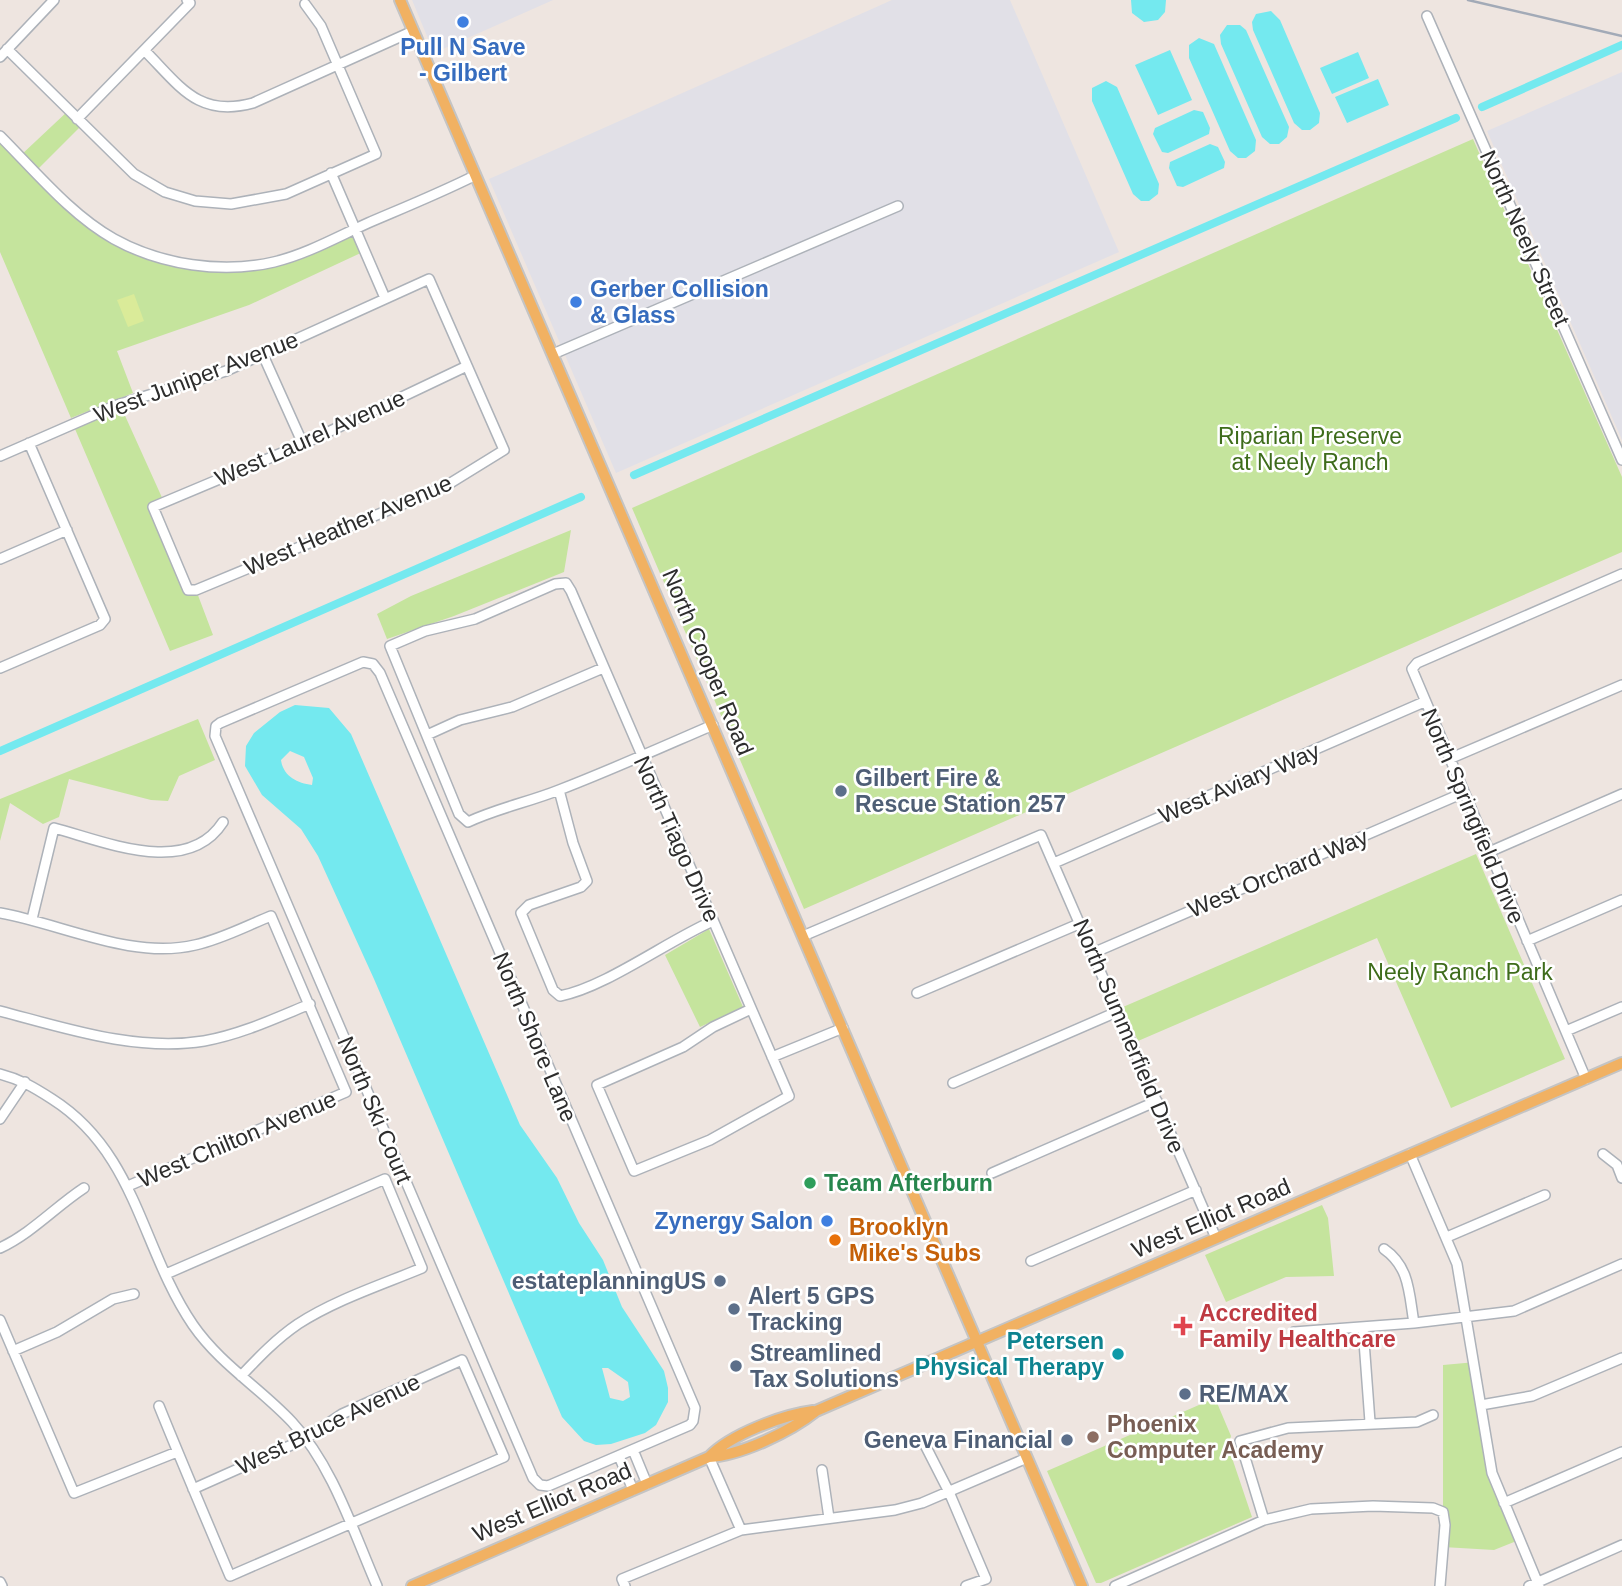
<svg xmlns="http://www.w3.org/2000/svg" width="1622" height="1586" font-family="Helvetica,sans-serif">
  <rect width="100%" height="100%" fill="#eee5e0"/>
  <path fill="#e1e0e7" d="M412,0H553L434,53Z
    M892,0H1010L1119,252L616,473L489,179Z
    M1622,72V440L1487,131Z"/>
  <path fill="#c5e49d" d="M69,110L83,124L36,171L87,220L141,251L199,265L276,261L355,229L365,251L249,305L117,351L133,393L71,418L0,252V136L20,156Z
    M1473,139L1622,477V552L804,909L632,508Z
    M122,409L164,502L153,507L188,590H196L213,635L170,651L75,429Z
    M571,530L564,572L454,616L387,639L377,614L411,596Z
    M198,719L215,760L179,776L168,801L151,800L69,779L59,817L43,824L10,803L0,841V799Z
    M1476,854L1565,1059L1451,1108L1377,938L1138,1041L1123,1007Z
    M709,929L743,1007L700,1027L665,955Z
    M1322,1205L1328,1218L1334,1276L1286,1277L1226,1302L1205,1255Z
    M1476,1362L1492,1473L1519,1540L1494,1550L1443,1547V1365Z
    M1215,1398L1231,1436L1228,1446L1252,1517L1101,1583H1096L1047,1471Z"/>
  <path fill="#daeb99" d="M134,294L144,321L128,327L117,300Z"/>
  <path fill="#74e9ef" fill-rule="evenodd" d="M1131,0H1166L1165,12L1158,20L1144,22L1132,13Z
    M1271,11L1280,20L1320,113L1319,123L1310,130H1302L1294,123L1253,30L1252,22L1256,14Z
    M1227,25H1240L1246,30L1289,127L1287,137L1279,144H1270L1262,137L1221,44L1220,35Z
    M1199,38L1214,44L1256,140L1255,151L1246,158H1238L1230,151L1189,58V45Z
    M1170,50L1192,100L1158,115L1135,65Z
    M1358,52L1369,78L1332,94L1320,68Z
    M1378,79L1389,105L1347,123L1335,97Z
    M1106,81L1117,87L1159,184L1158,194L1149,201H1141L1133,194L1092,101V88Z
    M1194,110L1203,112L1210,128L1209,134L1168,153L1162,152L1153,134L1155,128Z
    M1210,144L1218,147L1225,162L1224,168L1183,187L1177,186L1169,168L1170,162Z
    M295,705L329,708L351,734L520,1125L557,1178L579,1223L603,1260L622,1307L664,1371L668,1388V1402L656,1425L645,1433L611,1444L596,1445L584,1441L562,1417L374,979L318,856L301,829L262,795L245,766L246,746L254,733L280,712ZM290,751L304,757L313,778L312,785C297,783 283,776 281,760ZM602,1368H608L628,1382L630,1397L623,1401L610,1398Z"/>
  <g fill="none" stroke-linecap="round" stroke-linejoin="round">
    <path stroke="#74e9ef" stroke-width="2.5" d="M568,1496L571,1500"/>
    <path stroke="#74e9ef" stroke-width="8" d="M1482,107L1622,45
      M634,475L1456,118
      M0,751L581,497"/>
    <g stroke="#adb2b9" stroke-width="12">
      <path id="minor" d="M1427,16L1622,460
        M7,49L134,174L165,192L195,201L231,204L286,194L376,154L321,26L305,4
        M145,51C180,86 198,118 253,103L413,31
        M0,57L54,0
        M77,119L190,3L187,0
        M0,136C35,171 71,215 114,239C161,265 222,274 274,262C307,254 337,237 368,223C403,208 440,193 474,176
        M331,173L385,298
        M553,354L898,206
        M263,355L303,444
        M0,456L117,405L226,371L429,279L504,450L444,487L196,590H188L153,507L303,444L467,366
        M0,559L67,530
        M363,662L373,664L380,673L695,1408L693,1421L690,1425L548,1486L540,1485L533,1478L215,736L216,726L220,723Z
        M0,668L100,625L105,619L29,443
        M713,725C662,747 611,770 559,790C529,802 498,808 468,822L459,814L390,646L425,631L475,619L555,584L566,583L571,591L789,1096L710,1140L634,1171L597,1085L683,1047L713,1027L751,1009
        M427,735L460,720L512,707L603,668
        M1449,759L1622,685
        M559,790L573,843L587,881L581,887L529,905L521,913L553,990L560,996C606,987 667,941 713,921
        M1489,852L1622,794
        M1054,863L1424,702
        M0,913C62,924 132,960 195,945C222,939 246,926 271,916L346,1092L128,1186
        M32,919L54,828C104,841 187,878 223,822
        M803,936L1041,835L1216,1238
        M1527,941L1622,900
        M1093,953L1463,793
        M917,993L1081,923
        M0,1011C65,1028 136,1052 204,1041C242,1034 276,1018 310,1004
        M1566,1031L1622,1007
        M772,1057L843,1028
        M0,1074C20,1079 35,1088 52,1099C137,1153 141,1249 193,1325C220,1364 260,1388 292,1422C333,1466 353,1531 377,1586
        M1586,1079L1412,669L1417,663L1622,574
        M953,1083L1119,1011
        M0,1119L25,1082
        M1410,1154L1457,1264L1492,1473L1539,1586
        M1603,1154L1617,1165L1622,1178
        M992,1173L1157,1101
        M1447,1237L1545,1195
        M0,1248C32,1233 55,1207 84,1188
        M1384,1249C1410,1267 1409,1294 1414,1323
        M1031,1261L1196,1190
        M166,1274L385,1179L422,1268C381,1285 335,1300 298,1324C276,1339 259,1357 241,1376
        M0,1320L74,1493L177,1452
        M1363,1328L1370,1422
        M1294,1332L1414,1323L1514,1311L1622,1264
        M13,1351L57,1332L113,1299L134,1294
        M1481,1405L1532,1396L1622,1358
        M159,1406C182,1463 206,1519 230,1576L504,1457L462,1360L342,1414L305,1439L193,1489
        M925,1445L949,1492L986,1579L966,1586
        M633,1450L647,1484
        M619,1456L633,1490
        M709,1457L741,1530
        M822,1470L829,1518
        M1504,1503L1622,1452
        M1264,1520L1240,1441L1288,1428L1417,1422L1433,1415
        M0,1582L2,1586
        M625,1586L622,1579L741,1530L895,1510L922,1503L1027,1458
        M1115,1586L1264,1520L1311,1509L1373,1506L1433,1508L1443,1512L1445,1525L1440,1586
        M1529,1586L1622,1545"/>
    </g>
    <g stroke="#c4c4c4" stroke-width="14">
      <path id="major" d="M400,0L1082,1586
        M709,1457C731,1434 783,1415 813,1411
        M412,1586L709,1457C742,1455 791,1431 816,1411L1622,1063"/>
    </g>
    <use href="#minor" stroke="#fff" stroke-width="9"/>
    <use href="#major" stroke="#f1b162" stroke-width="10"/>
    <path stroke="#a2aab7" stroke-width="2.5" d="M1468,0L1622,36"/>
  </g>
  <g fill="#3f7fe0" stroke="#fff" stroke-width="2.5">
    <circle cx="463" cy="22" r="7"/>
    <circle cx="576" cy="302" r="7"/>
    <circle cx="827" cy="1221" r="7"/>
  </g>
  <g fill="#5c6f8a" stroke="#fff" stroke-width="2.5">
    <circle cx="841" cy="791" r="7"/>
    <circle cx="720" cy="1281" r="7"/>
    <circle cx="734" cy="1309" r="7"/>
    <circle cx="736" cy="1366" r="7"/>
    <circle cx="1185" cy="1394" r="7"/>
    <circle cx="1067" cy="1440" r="7"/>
  </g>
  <circle fill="#2e9e5b" stroke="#fff" stroke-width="2.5" cx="810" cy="1183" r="7"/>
  <circle fill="#e8710a" stroke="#fff" stroke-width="2.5" cx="835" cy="1240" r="7"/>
  <path fill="#e0444e" stroke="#fff" stroke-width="2.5" d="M1179.5 1315.5h7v7h7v7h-7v7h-7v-7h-7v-7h7z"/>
  <circle fill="#0f9aa8" stroke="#fff" stroke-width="2.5" cx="1118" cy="1354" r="7"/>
  <circle fill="#8d6e63" stroke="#fff" stroke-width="2.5" cx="1093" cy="1437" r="7"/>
  <g text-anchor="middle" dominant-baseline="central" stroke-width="5" stroke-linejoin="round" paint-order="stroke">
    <g font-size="23" font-weight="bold" fill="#366cbe" stroke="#fff">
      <text x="463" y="47">Pull N Save<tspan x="463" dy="26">- Gilbert</tspan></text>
      <text x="590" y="289" text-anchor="start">Gerber Collision<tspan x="590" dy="26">&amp; Glass</tspan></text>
      <text x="813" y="1221" text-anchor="end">Zynergy Salon</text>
    </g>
    <g font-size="23" fill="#2d2d2d" stroke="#fff">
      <text transform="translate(1525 238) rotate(66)">North Neely Street</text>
      <text transform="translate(196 377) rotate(-21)">West Juniper Avenue</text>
      <text transform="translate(310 438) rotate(-24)">West Laurel Avenue</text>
      <text transform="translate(348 525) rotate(-23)">West Heather Avenue</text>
      <text transform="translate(708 662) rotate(67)">North Cooper Road</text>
      <text transform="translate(1239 783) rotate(-23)">West Aviary Way</text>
      <text transform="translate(1473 816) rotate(67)">North Springfield Drive</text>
      <text transform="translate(677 839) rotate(66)">North Tiago Drive</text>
      <text transform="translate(1278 873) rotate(-23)">West Orchard Way</text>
      <text transform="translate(1129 1036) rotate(67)">North Summerfield Drive</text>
      <text transform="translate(535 1037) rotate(67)">North Shore Lane</text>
      <text transform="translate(375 1110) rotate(67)">North Ski Court</text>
      <text transform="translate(237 1139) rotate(-23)">West Chilton Avenue</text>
      <text transform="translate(1211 1218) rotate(-23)">West Elliot Road</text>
      <text transform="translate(328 1424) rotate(-26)">West Bruce Avenue</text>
      <text transform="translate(552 1502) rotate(-23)">West Elliot Road</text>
    </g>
    <g font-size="23" fill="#3e6c1b" stroke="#fff">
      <text x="1310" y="436">Riparian Preserve<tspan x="1310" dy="26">at Neely Ranch</tspan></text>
      <text x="1460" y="972">Neely Ranch Park</text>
    </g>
    <g font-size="23" font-weight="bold" fill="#4e5e75" stroke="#fff" text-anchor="start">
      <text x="855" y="778">Gilbert Fire &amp;<tspan x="855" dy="26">Rescue Station 257</tspan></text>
      <text x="706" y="1281" text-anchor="end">estateplanningUS</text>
      <text x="748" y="1296">Alert 5 GPS<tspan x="748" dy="26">Tracking</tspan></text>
      <text x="750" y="1353">Streamlined<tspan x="750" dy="26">Tax Solutions</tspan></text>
      <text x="1199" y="1394">RE/MAX</text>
      <text x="1053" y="1440" text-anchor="end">Geneva Financial</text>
    </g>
    <g font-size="23" font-weight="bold" fill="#27864d" stroke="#fff" text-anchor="start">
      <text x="824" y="1183">Team Afterburn</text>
    </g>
    <g font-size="23" font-weight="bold" fill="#c56008" stroke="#fff" text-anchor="start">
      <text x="849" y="1227">Brooklyn<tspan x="849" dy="26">Mike's Subs</tspan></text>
    </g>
    <g font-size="23" font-weight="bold" fill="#be3a42" stroke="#fff" text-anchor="start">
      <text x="1199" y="1313">Accredited<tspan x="1199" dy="26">Family Healthcare</tspan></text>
    </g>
    <g font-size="23" font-weight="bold" fill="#0d838f" stroke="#fff" text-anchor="end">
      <text x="1104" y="1341">Petersen<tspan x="1104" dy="26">Physical Therapy</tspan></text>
    </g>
    <g font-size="23" font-weight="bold" fill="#785e54" stroke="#fff" text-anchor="start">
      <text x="1107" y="1424">Phoenix<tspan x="1107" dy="26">Computer Academy</tspan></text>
    </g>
  </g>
</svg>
